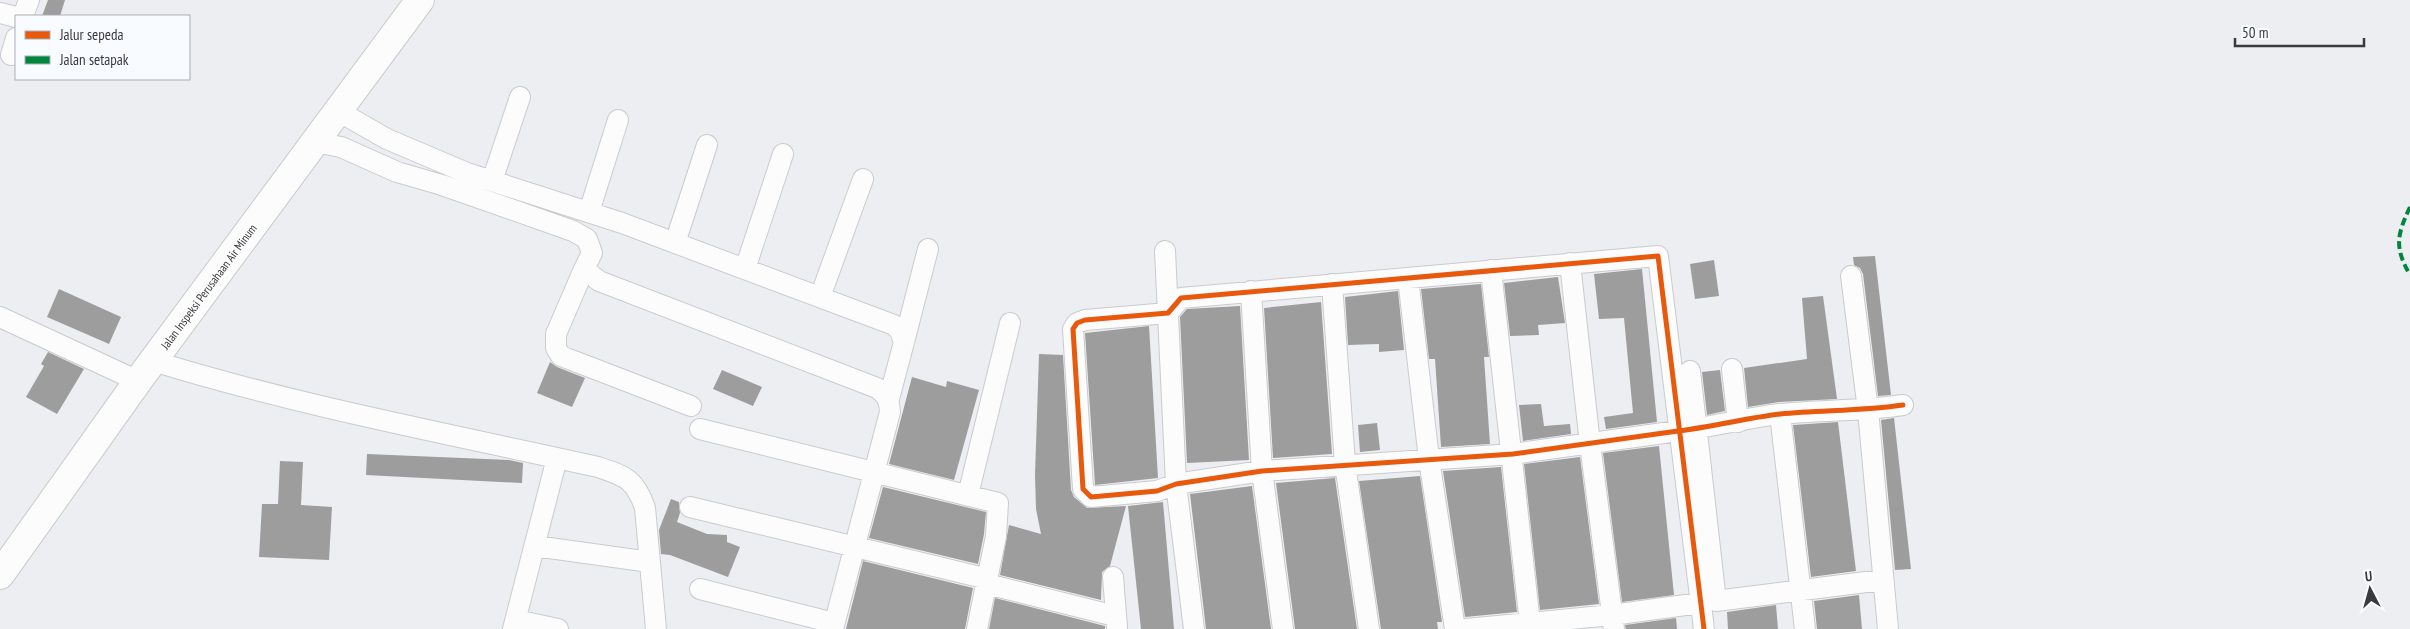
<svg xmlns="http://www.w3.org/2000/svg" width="2410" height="629" font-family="'PT Sans Narrow',sans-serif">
  <rect width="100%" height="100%" fill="#eceef1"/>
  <path fill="#9d9d9e" d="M48,0H65L60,16H42Z
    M1875,256L1891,395L1878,396L1863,274L1860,268L1854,265L1853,257Z
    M1714,260L1719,296L1695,299L1690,264Z
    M1642,269L1657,422L1606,429L1604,417L1633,413L1624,318L1599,319L1594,274Z
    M1558,277L1565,323L1538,325L1539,335L1510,336L1504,283Z
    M1481,284L1489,357H1484L1490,444L1441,447L1435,359H1429L1421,289Z
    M59,289L121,317L109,344L47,317Z
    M1398,291L1404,350L1379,352V344L1348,345L1345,297Z
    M1823,296L1837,399L1779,402L1748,407L1744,368L1807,359L1802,298Z
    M1321,302L1332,454L1273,458L1264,308Z
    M1240,306L1249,460L1187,463L1180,317L1187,309Z
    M1149,326L1158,478L1095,485L1085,333Z
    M48,352L84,369L57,414L26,397L44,366L41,364Z
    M1039,354L1063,355L1071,490L1074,497L1087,508L1126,506L1110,566L1102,572L1101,600L1000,575L1009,525L1041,534L1036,509L1035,475Z
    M550,362L557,367L585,378L572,407L537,393Z
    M722,370L762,387L753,406L713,389Z
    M1720,370L1725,411L1707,415L1702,372Z
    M912,377L946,387L947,381L979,390L954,480L889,464Z
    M1541,404L1544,426L1570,424L1571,434L1523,441L1519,405Z
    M1894,418L1911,569L1895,570L1881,420Z
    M1838,422L1856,571L1811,577L1793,425Z
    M1377,423L1380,450L1360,452L1358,425Z
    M1659,446L1674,595L1622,602L1603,453Z
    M367,454L509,460L523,463L522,483L366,475Z
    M1580,457L1599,604L1540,610L1524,464Z
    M280,461L303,462L301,505L332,507L329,560L259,557L262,504H278Z
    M1501,467L1517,612L1465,617L1443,471Z
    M1420,476L1442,622H1437L1438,629H1381L1359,481Z
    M1335,478L1357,629H1295L1276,483Z
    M1252,486L1271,629H1206L1190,494Z
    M883,487L986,512L984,534L978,564L869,538Z
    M671,499L679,502L680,513L677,522L707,534L727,535V542L740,547L728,577L670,555L661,554L659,530Z
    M1163,502L1174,629H1141L1128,506Z
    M863,561L973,588L965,629H846Z
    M1859,595L1862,629H1817L1814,601Z
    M995,598L1105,626V629H989Z
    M1776,605L1778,629H1728L1727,612Z
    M1676,618L1677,629H1626L1625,625Z"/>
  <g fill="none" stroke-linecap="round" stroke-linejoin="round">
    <g stroke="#c9cbcd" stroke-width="22">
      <path id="street" d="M0,13L16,17
        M23,16L29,0
        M11,55L16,38
        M338,111L387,139L467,173L622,223L894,325L900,331L904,342L889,399
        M315,142L341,147L397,172L442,185L573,231L587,239L592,253L584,269L599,281L877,388C887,395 889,400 890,412L833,629
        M492,181L520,97
        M589,212L618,120
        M675,243L707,145
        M1165,251L1176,484L1194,629
        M1570,263L1590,444L1614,629
        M584,269L556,334V348L561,356L691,406
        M745,269L783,154
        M1491,270L1530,624
        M1851,276L1868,410L1888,629
        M1408,278L1429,459L1455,629
        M1332,284L1345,464L1369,629
        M1251,291L1262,471L1283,629
        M820,297L863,179
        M0,317L138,381
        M904,342L928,249
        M153,361C299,406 450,434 598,467C625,476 635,479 645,508L656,629
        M1732,369L1738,422
        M1690,371L1716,601L1882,580
        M1780,414L1805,629
        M700,429L998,503L996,536L977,629
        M968,495L1010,323
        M690,507L988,579
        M535,546L650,562
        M1113,577L1117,627
        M987,584L1115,616
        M700,589L834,623
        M516,620L558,629
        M513,629L557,458
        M1466,629L1612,615L1700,603
        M1704,629L1658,256L1181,298L1168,313L1085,320L1077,323L1073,329L1083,489L1091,497L1157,491L1176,484L1262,471L1513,454L1678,431C1712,427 1746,418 1780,414C1821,410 1863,411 1903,405"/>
    </g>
    <g stroke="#c9cbcd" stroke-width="30">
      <g id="secondary">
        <path id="s1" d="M0,575L138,381L420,0"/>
      </g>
    </g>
    <use href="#street" stroke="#fcfcfd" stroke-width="20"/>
    <use href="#secondary" stroke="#fcfcfd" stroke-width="28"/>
    <path stroke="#00873e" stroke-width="4" stroke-dasharray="8 4" stroke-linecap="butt" d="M2410,207C2397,235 2394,247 2410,275"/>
    <g stroke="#f8fbff" stroke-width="8">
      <path id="cycleway" d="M1704,629L1658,256L1181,298L1168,313L1085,320L1077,323L1073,329L1083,489L1091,497L1157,491L1176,484L1262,471L1513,454L1678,431C1712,427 1746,418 1780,414C1821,410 1863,411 1903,405"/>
    </g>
    <use href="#cycleway" stroke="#e8590c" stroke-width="5"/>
  </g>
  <g text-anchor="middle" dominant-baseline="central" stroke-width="5" stroke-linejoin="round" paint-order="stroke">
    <g font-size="12" fill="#383a3c" stroke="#f8fbff">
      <text stroke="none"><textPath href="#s1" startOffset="356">Jalan Inspeksi Perusahaan Air Minum</textPath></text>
    </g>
  </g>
  <rect x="15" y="15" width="175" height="65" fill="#f8fbff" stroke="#abaeb1"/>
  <rect x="25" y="31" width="25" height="8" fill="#e8590c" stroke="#abaeb1"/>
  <text x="60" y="40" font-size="15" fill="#383a3c">Jalur sepeda</text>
  <rect x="25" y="56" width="25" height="8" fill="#00873e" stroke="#abaeb1"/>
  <text x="60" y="65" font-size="15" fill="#383a3c">Jalan setapak</text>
  <g transform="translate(2370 589) rotate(354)" stroke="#f8fbff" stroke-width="4" paint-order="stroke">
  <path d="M0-4L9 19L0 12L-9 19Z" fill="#383a3c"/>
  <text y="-8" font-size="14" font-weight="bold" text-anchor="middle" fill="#383a3c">U</text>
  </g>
  <path d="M2235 38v8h129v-8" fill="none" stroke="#383a3c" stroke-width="2.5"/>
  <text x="2242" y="38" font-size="15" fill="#383a3c" stroke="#f8fbff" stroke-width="4" paint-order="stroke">50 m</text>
</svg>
